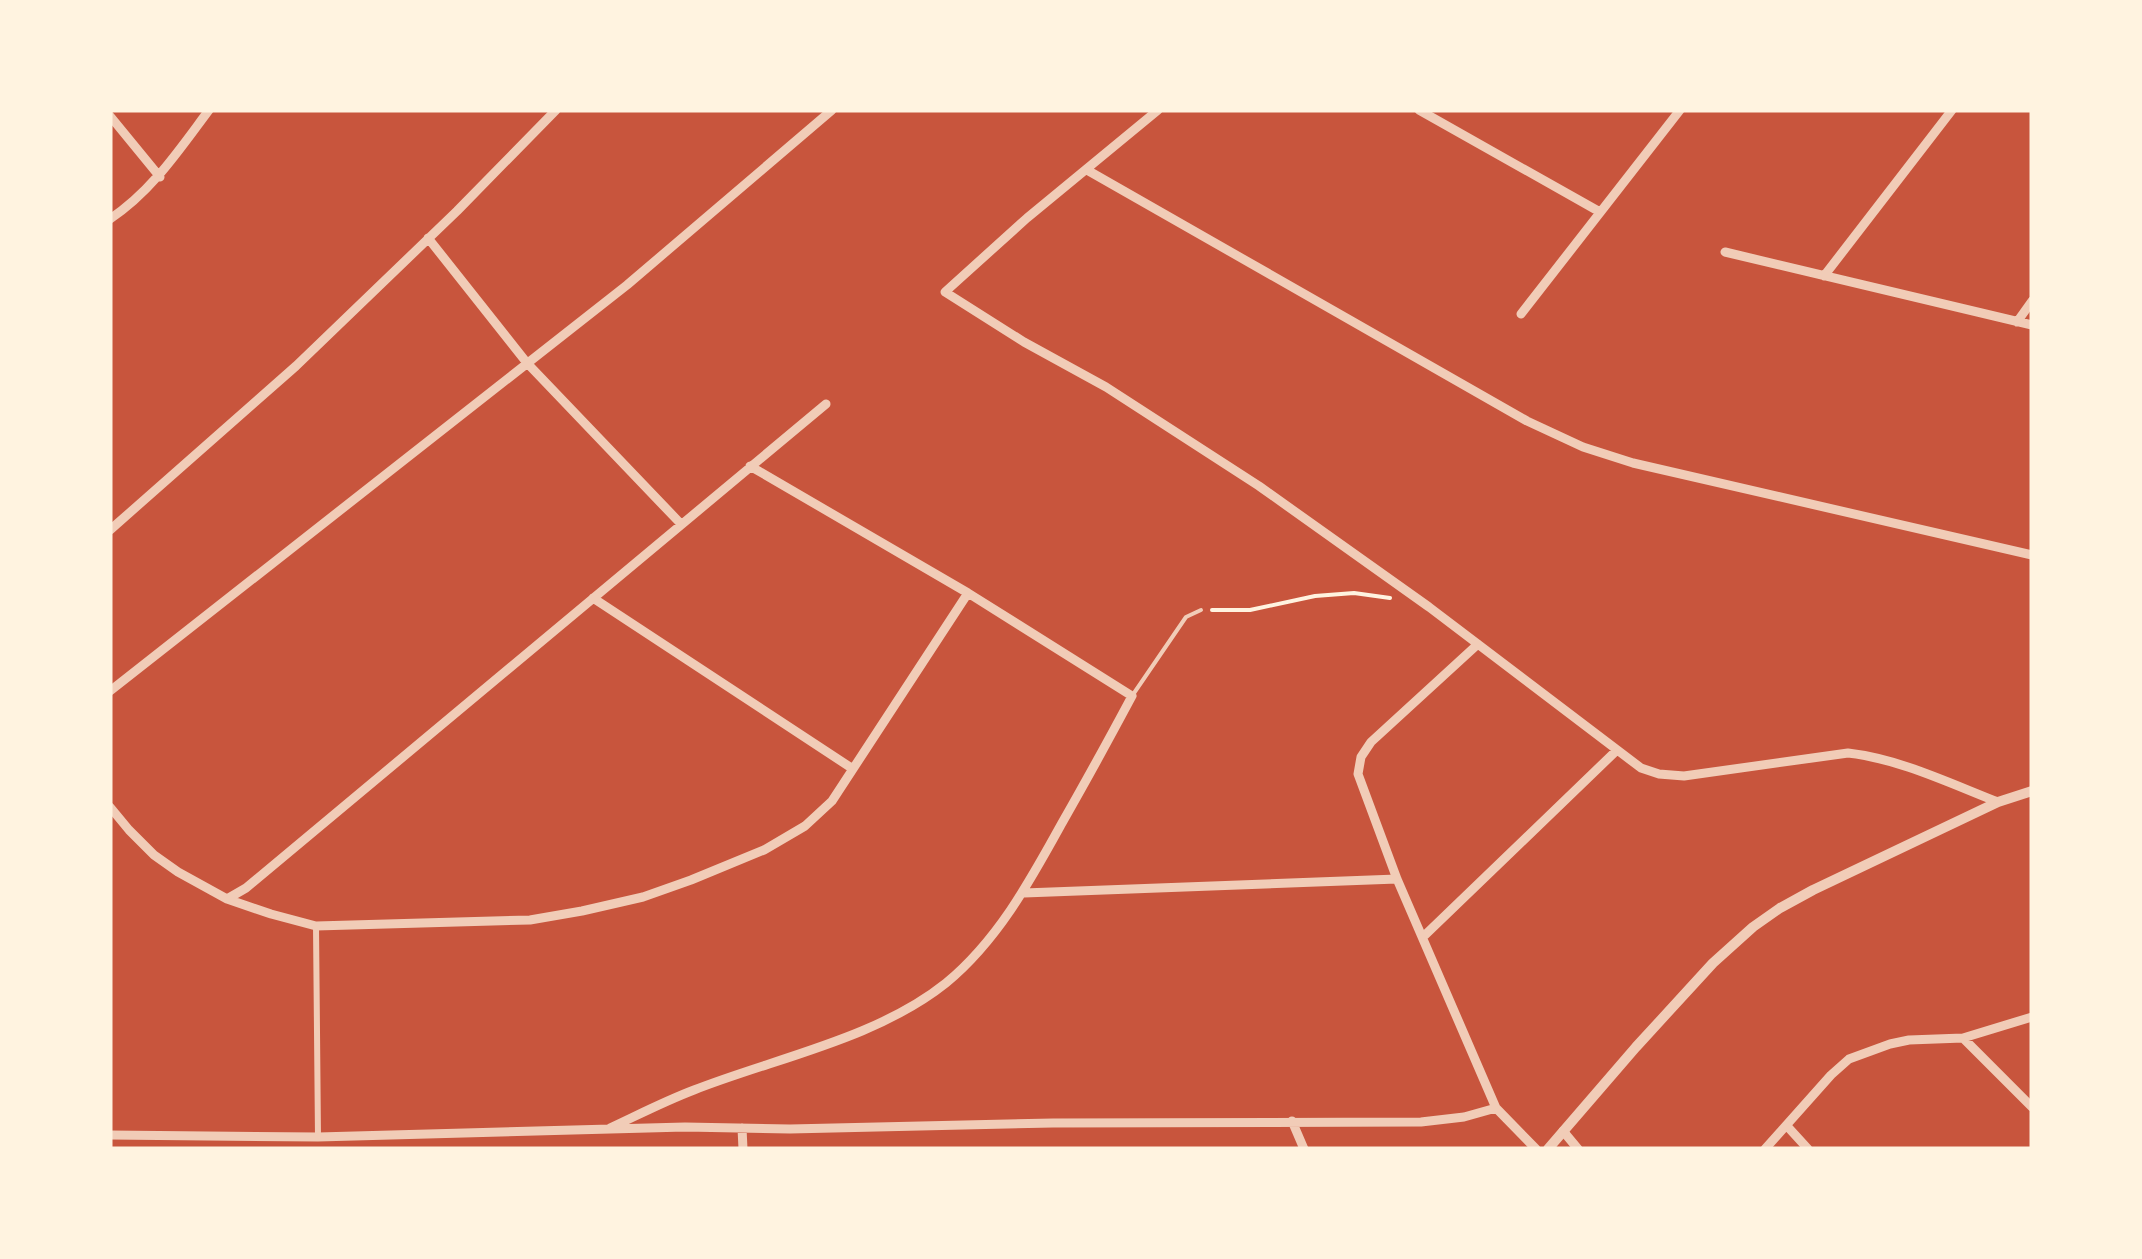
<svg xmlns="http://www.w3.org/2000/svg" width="2142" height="1259" font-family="Rubik,sans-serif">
  <rect width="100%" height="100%" fill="#c8553d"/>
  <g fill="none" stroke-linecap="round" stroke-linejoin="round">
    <path stroke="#fff3e0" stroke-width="4" d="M1212,610H1250L1315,596L1354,593L1390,598"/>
    <path stroke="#f1ccb7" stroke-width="4" d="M1132,696L1186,617L1201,610"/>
    <path stroke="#f1ccb7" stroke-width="6" d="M316,926L318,1137"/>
    <path stroke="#f1ccb7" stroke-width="9" d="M1158,110L1027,218L945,292L1024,342L1106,387L1259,486L1429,607L1641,768L1659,774L1684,776L1848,753C1900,759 1949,783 1998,802
      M1419,110L1600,212
      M110,116L160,177
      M1087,170L1527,421L1583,447L1633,463L2032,555
      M110,219C152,191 179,150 209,110
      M428,238L527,363L681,524
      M1725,252L2032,325
      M1824,276L1952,110
      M1521,314L1680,110
      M2017,322L2032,301
      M110,530L296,366L457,211L556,110
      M593,598L853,769
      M1478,644L1371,742L1361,757L1358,774L1397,879L1496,1108L1536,1149
      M110,691L627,285L832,110
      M110,807L129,830L154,855L178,872L227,899L271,914L316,926L530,920L582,911L643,897L691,880L764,850L805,826L832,801L968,593
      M1024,893L1397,879
      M227,899L246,888L826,404
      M1424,936L1616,751
      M1963,1038L2032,1107
      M1292,1121L1304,1149
      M1787,1126L1808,1149
      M610,1128C638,1115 665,1101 694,1090C775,1058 876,1039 946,983C998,940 1030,881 1062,823C1086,781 1109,739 1132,696L968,593L750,466
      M742,1128L743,1149
      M1563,1131L1578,1149
      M110,1135L318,1137L685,1127L790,1129L1053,1123L1421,1122L1464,1117L1496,1108
      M1765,1149L1831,1075L1849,1059L1890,1044L1909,1040L1963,1038L2032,1017"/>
    <path stroke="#f1ccb7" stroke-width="10" d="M1548,1149L1636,1047L1713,963L1753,927L1780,908L1813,890L1998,802L2032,791"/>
  </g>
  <rect width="2142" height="1259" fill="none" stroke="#fff3e0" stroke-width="225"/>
</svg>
